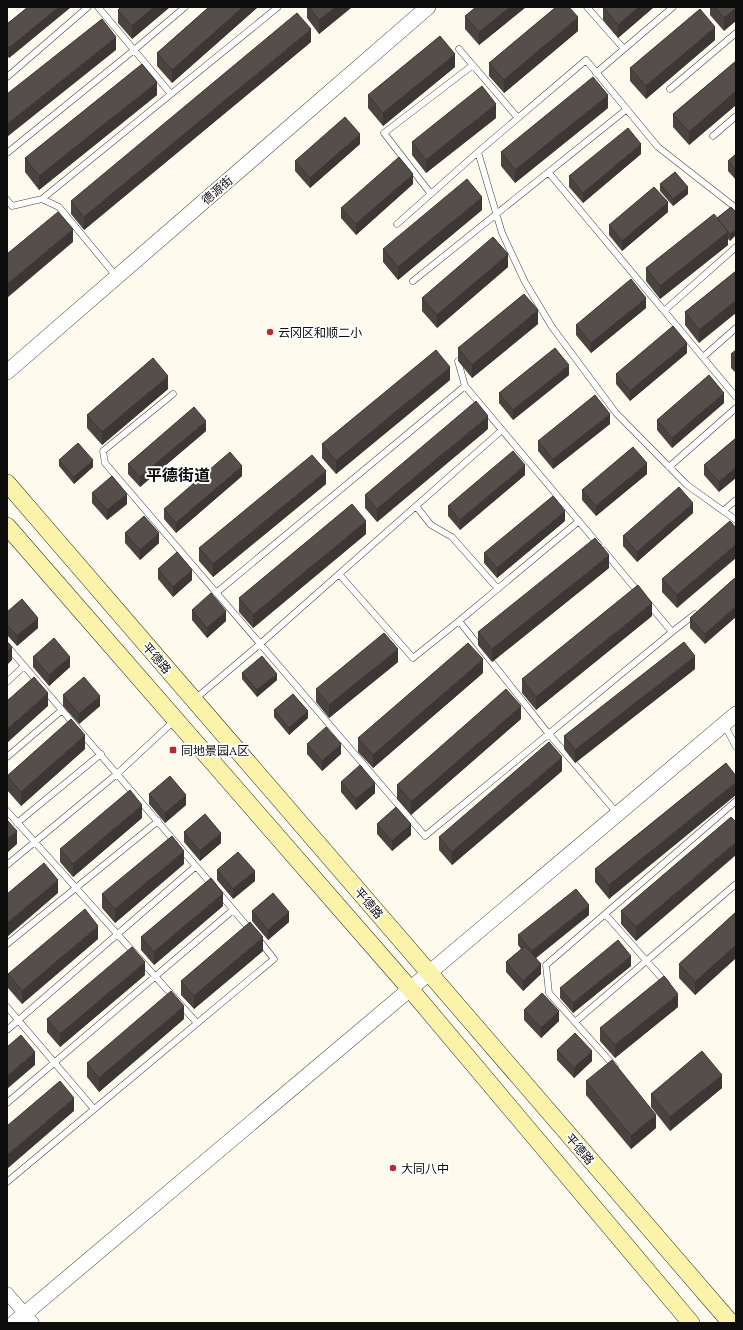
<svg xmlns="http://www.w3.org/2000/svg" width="743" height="1330" font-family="'PT Serif','Noto Sans SC',serif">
  <rect width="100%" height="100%" fill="#fefbee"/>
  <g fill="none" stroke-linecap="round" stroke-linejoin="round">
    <g stroke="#404040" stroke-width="7">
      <path id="service" d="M98,7L171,94
        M587,7L624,49
        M459,49L518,118
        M596,73L673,7
        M7,77L88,7
        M670,89L736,33
        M713,136L736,116
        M478,152L502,233L525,282L552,327L616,413L687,485L736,520
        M7,153L134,50L185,7
        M549,173L736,397
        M431,194L384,133L473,65
        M42,199L59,207L116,276
        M7,200L12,206L42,199L278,7
        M397,224L478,152L586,60L658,147L736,208
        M413,281L627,109
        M664,311L736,247
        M703,357L736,328
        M458,361L465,386L598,544
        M173,394L103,451L105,463L425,836L672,632L648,603
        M669,467L736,408
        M416,506L431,525L452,537L498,589
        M723,511L736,500
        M604,551L639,593
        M339,574L413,658L459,621L548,733L617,813
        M216,593L465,386
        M459,621L579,521
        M672,632L695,614
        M7,646L213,886
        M7,682L24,666
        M195,699L260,644L502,430
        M724,724L736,747
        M7,757L62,710
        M7,811L197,1023
        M17,823L101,754
        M7,865L118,773L175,720
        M219,893L252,932
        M606,915L666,983
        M7,944L158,821
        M7,1007L94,1109
        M575,1022L736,884
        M7,1030L196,866
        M615,1067L549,993L546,965L736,801
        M7,1103L233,910
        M7,1182L274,959L259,940"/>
    </g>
    <g stroke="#404040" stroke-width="13">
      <path id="minor" d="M7,1293L33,1323"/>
    </g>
    <g stroke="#404040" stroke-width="16">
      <path id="tertiary" d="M7,372L428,7
        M14,1323L736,714"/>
    </g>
    <g stroke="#2f2f2f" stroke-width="18">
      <path id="secondary" d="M7,483L731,1323
        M7,526L411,990L691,1323"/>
    </g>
    <use href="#service" stroke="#fff" stroke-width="6"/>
    <use href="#minor" stroke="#fff" stroke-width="12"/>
    <use href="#tertiary" stroke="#fff" stroke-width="15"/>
    <use href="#secondary" stroke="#fcf3ab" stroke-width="17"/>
  </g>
  <path fill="#4a4340" d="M28,7H71L9,58L7,55V24Z
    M170,7L132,39L118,23V10Z
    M209,7H258L172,83L157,66V53Z
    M307,7H352L319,34L307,18Z
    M526,7L479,45L465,29V16Z
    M603,7H654L618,38L603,20Z
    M710,7H736L724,31L710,15Z
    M578,31L504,93L489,76V63Z
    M715,40L646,99L630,81V68Z
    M311,42L84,230L71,214V201Z
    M736,61V105L689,145L673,127V114Z
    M455,67L383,126L368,108V95Z
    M157,95L39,190L25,172V158Z
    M608,108L515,183L501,166V152Z
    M496,118L426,173L412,155V142Z
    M360,144L310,188L295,171V161Z
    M641,154L583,203L569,187V176Z
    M736,154V180L728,171V161Z
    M413,184L356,235L341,218V208Z
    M660,184L688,194L673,206L660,191Z
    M731,207L730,241L728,239V245L660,299L646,281V268L717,218Z
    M482,210L398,280L383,262V249Z
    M668,212L622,251L609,235V225Z
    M508,267L437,328L422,311V298Z
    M736,271L699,343L685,325V312Z
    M646,308L591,353L576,335V325Z
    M538,324L472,378L458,361V348Z
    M736,350V373L731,368V354Z
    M687,353L630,401L616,384V374Z
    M569,375L513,420L499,403V393Z
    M450,380L336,474L322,458V444Z
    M168,389L102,445L87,428V415Z
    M724,403L672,448L657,430V420Z
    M610,424L553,469L538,451V441Z
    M488,429L377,522L365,508V495Z
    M206,431L140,487L128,474V464Z
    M736,438L719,492L704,475V465Z
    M59,460L93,467L74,484L59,466Z
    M647,474L596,516L582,500V490Z
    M525,475L460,530L448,516V506Z
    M242,476L176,533L164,519V509Z
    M326,484L213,577L199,561V548Z
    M92,493L127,504L107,520L92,503Z
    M693,513L637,562L623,546V536Z
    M565,521L497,578L484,563V553Z
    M730,521L677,608L662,592V579Z
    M125,533L159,543L140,560L125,543Z
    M366,534L253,628L239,612V598Z
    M609,568L492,662L478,645V632Z
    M158,569L192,580L173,597L158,579Z
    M736,577L705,644L690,628V618Z
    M192,610L226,621L207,638L192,620Z
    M7,612L38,628L17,646L7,635Z
    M652,616L536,710L522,693V679Z
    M33,657L70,667L49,686L33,667Z
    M398,662L329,718L316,702V689Z
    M695,669L575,763L564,749V736Z
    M242,673L277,680L257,697L242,679Z
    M483,673L373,768L358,752V738Z
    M63,695L100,706L79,724L63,706Z
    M274,710L308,718L289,735L274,717Z
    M521,719L411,815L397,799V785Z
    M307,744L341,754L322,771L307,754Z
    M85,749L21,806L7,790V776Z
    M726,763L609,899L595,882V869Z
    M562,771L452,865L439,850V837Z
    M341,782L375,793L356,810L341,792Z
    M149,794L186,805L165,823L149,804Z
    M142,818L73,877L60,862V849Z
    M736,822L636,941L621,924V911Z
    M377,824L411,835L392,851L377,834Z
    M184,832L221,843L200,861L184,842Z
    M184,864L115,923L102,908V894Z
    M217,870L255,881L233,899L217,880Z
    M223,906L154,965L141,950V937Z
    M252,911L289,922L268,940L252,921Z
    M736,912V958L695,995L679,978V964Z
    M589,915L536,958L541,974L523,991L506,972V962L521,949L518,945V935Z
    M98,939L22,1004L8,988V974Z
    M263,951L194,1009L181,995V981Z
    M631,966L573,1013L560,998V988Z
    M145,975L60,1047L47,1032V1019Z
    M678,1007L615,1058L600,1041V1028Z
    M524,1010L559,1021L541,1038L524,1020Z
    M184,1019L99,1092L87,1077V1063Z
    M557,1050L592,1061L574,1078L557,1060Z
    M586,1081L656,1128L631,1149L586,1095Z
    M722,1088L670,1131L651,1107V1094Z"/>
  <path fill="#3c3734" d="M59,7H71L9,58V48Z
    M154,7H170L132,39V26Z
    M243,7H258L172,83V70Z
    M336,7H352L319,34V20Z
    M510,7H526L479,45V32Z
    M639,7H654L618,38V25Z
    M736,8V21L724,31V18Z
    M578,17V31L504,93V80Z
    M715,27V40L646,99V86Z
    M311,29V42L84,230V217Z
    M116,37V50L7,137V124Z
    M455,54V67L383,126V113Z
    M157,82V95L39,190V176Z
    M736,91V105L689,145V132Z
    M608,95V108L515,183V170Z
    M496,104V118L426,173V160Z
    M360,134V144L310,188V178Z
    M641,144V154L583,203V193Z
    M413,174V184L356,235V224Z
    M688,187V194L673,206V199Z
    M482,197V210L398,280V267Z
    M668,202V212L622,251V241Z
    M73,229V242L7,298V284Z
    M736,229V235L730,241V234Z
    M728,232V245L660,299V286Z
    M508,254V267L437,328V315Z
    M646,298V308L591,353V343Z
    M736,300V313L699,343V330Z
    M538,310V324L472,378V365Z
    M687,343V353L630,401V391Z
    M569,365V375L513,420V410Z
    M450,367V380L336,474V461Z
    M168,376V389L102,445V432Z
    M724,393V403L672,448V438Z
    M610,414V424L553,469V459Z
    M488,416V429L377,522V509Z
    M206,421V431L140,487V477Z
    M93,460V467L74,484V477Z
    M647,463V474L596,516V506Z
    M525,465V475L460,530V520Z
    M242,466V476L176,533V523Z
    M736,467V478L719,492V482Z
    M326,471V484L213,577V564Z
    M127,494V504L107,520V510Z
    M693,503V513L637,562V552Z
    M565,511V521L497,578V568Z
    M366,521V534L253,628V615Z
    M159,533V543L140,560V550Z
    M736,544V558L677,608V595Z
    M609,555V568L492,662V649Z
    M192,570V580L173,597V587Z
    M652,603V616L536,710V697Z
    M736,606V617L705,644V634Z
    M226,611V621L207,638V628Z
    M38,618V628L17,646V636Z
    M12,647V660L7,665V651Z
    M398,649V662L329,718V705Z
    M695,656V669L575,763V750Z
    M70,657V667L49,686V675Z
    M483,659V673L373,768V755Z
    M277,674V680L257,697V690Z
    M48,693V706L7,743V729Z
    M100,696V706L79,724V714Z
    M521,706V719L411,815V802Z
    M308,711V718L289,735V728Z
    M85,735V749L21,806V792Z
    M341,744V754L322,771V761Z
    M562,757V771L452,865V852Z
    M736,782V795L609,899V885Z
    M375,783V793L356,810V799Z
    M186,795V805L165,823V813Z
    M142,805V818L73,877V864Z
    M411,824V835L392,851V841Z
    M17,831V844L7,853V839Z
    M221,833V843L200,861V851Z
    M736,842V855L636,941V927Z
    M184,851V864L115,923V909Z
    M255,871V881L233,899V889Z
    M58,880V893L7,937V923Z
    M223,893V906L154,965V952Z
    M589,905V915L532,961V951Z
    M289,912V922L268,940V930Z
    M98,926V939L22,1004V991Z
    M263,937V951L194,1009V996Z
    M736,945V958L695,995V982Z
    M631,956V966L573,1013V1003Z
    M145,962V975L60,1047V1034Z
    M541,964V974L523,991V981Z
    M678,994V1007L615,1058V1045Z
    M184,1006V1019L99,1092V1078Z
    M559,1011V1021L541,1038V1028Z
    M592,1051V1061L574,1078V1068Z
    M35,1052V1065L7,1089V1076Z
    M722,1075V1088L670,1131V1117Z
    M74,1098V1111L7,1169V1155Z
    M656,1115V1128L631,1149V1136Z"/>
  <path fill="#564e4a" stroke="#3c3734" d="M28,7H59L9,48L7,45V24Z
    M121,7H154L132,26L118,10Z
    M209,7H243L172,70L157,53Z
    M309,7H336L319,20Z
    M476,7H510L479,32L465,16Z
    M556,7H569L578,17L504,80L489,63Z
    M603,7H639L618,25Z
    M715,7H736V8L724,18Z
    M700,9L715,27L646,86L630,68Z
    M297,13L311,29L84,217L71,201Z
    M102,19L116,37L7,124V94Z
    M440,36L455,54L383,113L368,95Z
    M736,61V91L689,132L673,114Z
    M142,64L157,82L39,176L25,158Z
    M593,77L608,95L515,170L501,152Z
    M482,86L496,104L426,160L412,142Z
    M345,117L360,134L310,178L295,161Z
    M628,128L641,144L583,193L569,176Z
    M736,154V170L728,161Z
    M399,157L413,174L356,224L341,208Z
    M675,172L688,187L673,199L660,184Z
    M467,179L482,197L398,267L383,249Z
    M654,187L668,202L622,241L609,225Z
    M731,207L736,212V229L730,234L717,218Z
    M58,212L73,229L7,284V254Z
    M714,214L728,232L660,286L646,268Z
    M493,237L508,254L437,315L422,298Z
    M736,271V300L699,330L685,312Z
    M631,279L646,298L591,343L576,325Z
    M524,294L538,310L472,365L458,348Z
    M673,326L687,343L630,391L616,374Z
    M555,348L569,365L513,410L499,393Z
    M436,350L450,367L336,461L322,444Z
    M736,350V360L731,354Z
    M153,358L168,376L102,432L87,415Z
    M709,375L724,393L672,438L657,420Z
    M595,395L610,414L553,459L538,441Z
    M476,401L488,416L377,509L365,495Z
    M194,407L206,421L140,477L128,464Z
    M736,438V467L719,482L704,465Z
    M78,443L93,460L74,477L59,460Z
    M633,447L647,463L596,506L582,490Z
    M513,451L525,465L460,520L448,506Z
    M230,452L242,466L176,523L164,509Z
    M312,455L326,471L213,564L199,548Z
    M112,476L127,494L107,510L92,493Z
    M679,487L693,503L637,552L623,536Z
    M553,496L565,511L497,568L484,553Z
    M352,504L366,521L253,615L239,598Z
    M144,516L159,533L140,550L125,533Z
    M730,521L736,528V544L677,595L662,579Z
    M595,538L609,555L492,649L478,632Z
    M177,552L192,570L173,587L158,569Z
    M736,577V606L705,634L690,618Z
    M638,585L652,603L536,697L522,679Z
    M211,593L226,611L207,628L192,610Z
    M22,599L38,618L17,636L7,625V612Z
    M384,633L398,649L329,705L316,689Z
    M54,638L70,657L49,675L33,657Z
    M7,642L12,647L7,651Z
    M684,642L695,656L575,750L564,736Z
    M468,643L483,659L373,755L358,738Z
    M262,656L277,674L257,690L242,673Z
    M34,677L48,693L7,729V701Z
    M84,677L100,696L79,714L63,695Z
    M506,689L521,706L411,802L397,785Z
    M293,694L308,711L289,728L274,710Z
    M71,719L85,735L21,792L7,776Z
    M326,727L341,744L322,761L307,744Z
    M549,742L562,757L452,852L439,837Z
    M726,763L736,776V782L609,885L595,869Z
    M360,765L375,783L356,799L341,782Z
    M170,776L186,795L165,813L149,794Z
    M130,790L142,805L73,864L60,849Z
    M396,807L411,824L392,841L377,824Z
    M205,814L221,833L200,851L184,832Z
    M731,817L736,822V842L636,927L621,911Z
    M7,820L17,831L7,839Z
    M172,836L184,851L115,909L102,894Z
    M238,852L255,871L233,889L217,870Z
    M44,863L58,880L7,923V894Z
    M211,878L223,893L154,952L141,937Z
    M576,889L589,905L532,951L518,935Z
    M273,893L289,912L268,930L252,911Z
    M85,909L98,926L22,991L8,974Z
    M736,912V945L695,982L679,964Z
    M250,922L263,937L194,996L181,981Z
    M618,940L631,956L573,1003L560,988Z
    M525,946L541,964L523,981L506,962Z
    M132,947L145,962L60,1034L47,1019Z
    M664,976L678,994L615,1045L600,1028Z
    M171,991L184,1006L99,1078L87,1063Z
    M542,993L559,1011L541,1028L524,1010Z
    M575,1033L592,1051L574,1068L557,1050Z
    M21,1035L35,1052L7,1076V1047Z
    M702,1051L722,1075L670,1117L651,1094Z
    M612,1060L656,1115L631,1136L586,1081Z
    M60,1081L74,1098L7,1155V1126Z"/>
  <g fill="#b92a31" stroke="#fff" stroke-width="1.5">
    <circle cx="270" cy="332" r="4"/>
    <rect x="169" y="746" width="8" height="8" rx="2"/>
    <circle cx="393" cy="1168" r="4"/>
  </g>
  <g text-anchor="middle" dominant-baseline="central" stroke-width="4" stroke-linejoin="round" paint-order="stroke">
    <g font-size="12" fill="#0d0d0d" stroke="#fff">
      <text transform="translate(217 190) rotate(-41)">德源街</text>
      <text transform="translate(157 658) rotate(49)">平德路</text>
      <text transform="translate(369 903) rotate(49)">平德路</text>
      <text transform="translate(580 1149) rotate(49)">平德路</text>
    </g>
    <g font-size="12" fill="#0d0d0d" stroke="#fff" text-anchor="start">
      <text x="278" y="332">云冈区和顺二小</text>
      <text x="181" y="750">同地景园A区</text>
      <text x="401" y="1168">大同八中</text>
    </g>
    <g font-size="16" font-weight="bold" fill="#0d0d0d" stroke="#fff">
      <text x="178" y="475">平德街道</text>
    </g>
  </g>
  <rect width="743" height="1330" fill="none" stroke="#0d0d0d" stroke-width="16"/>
</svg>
